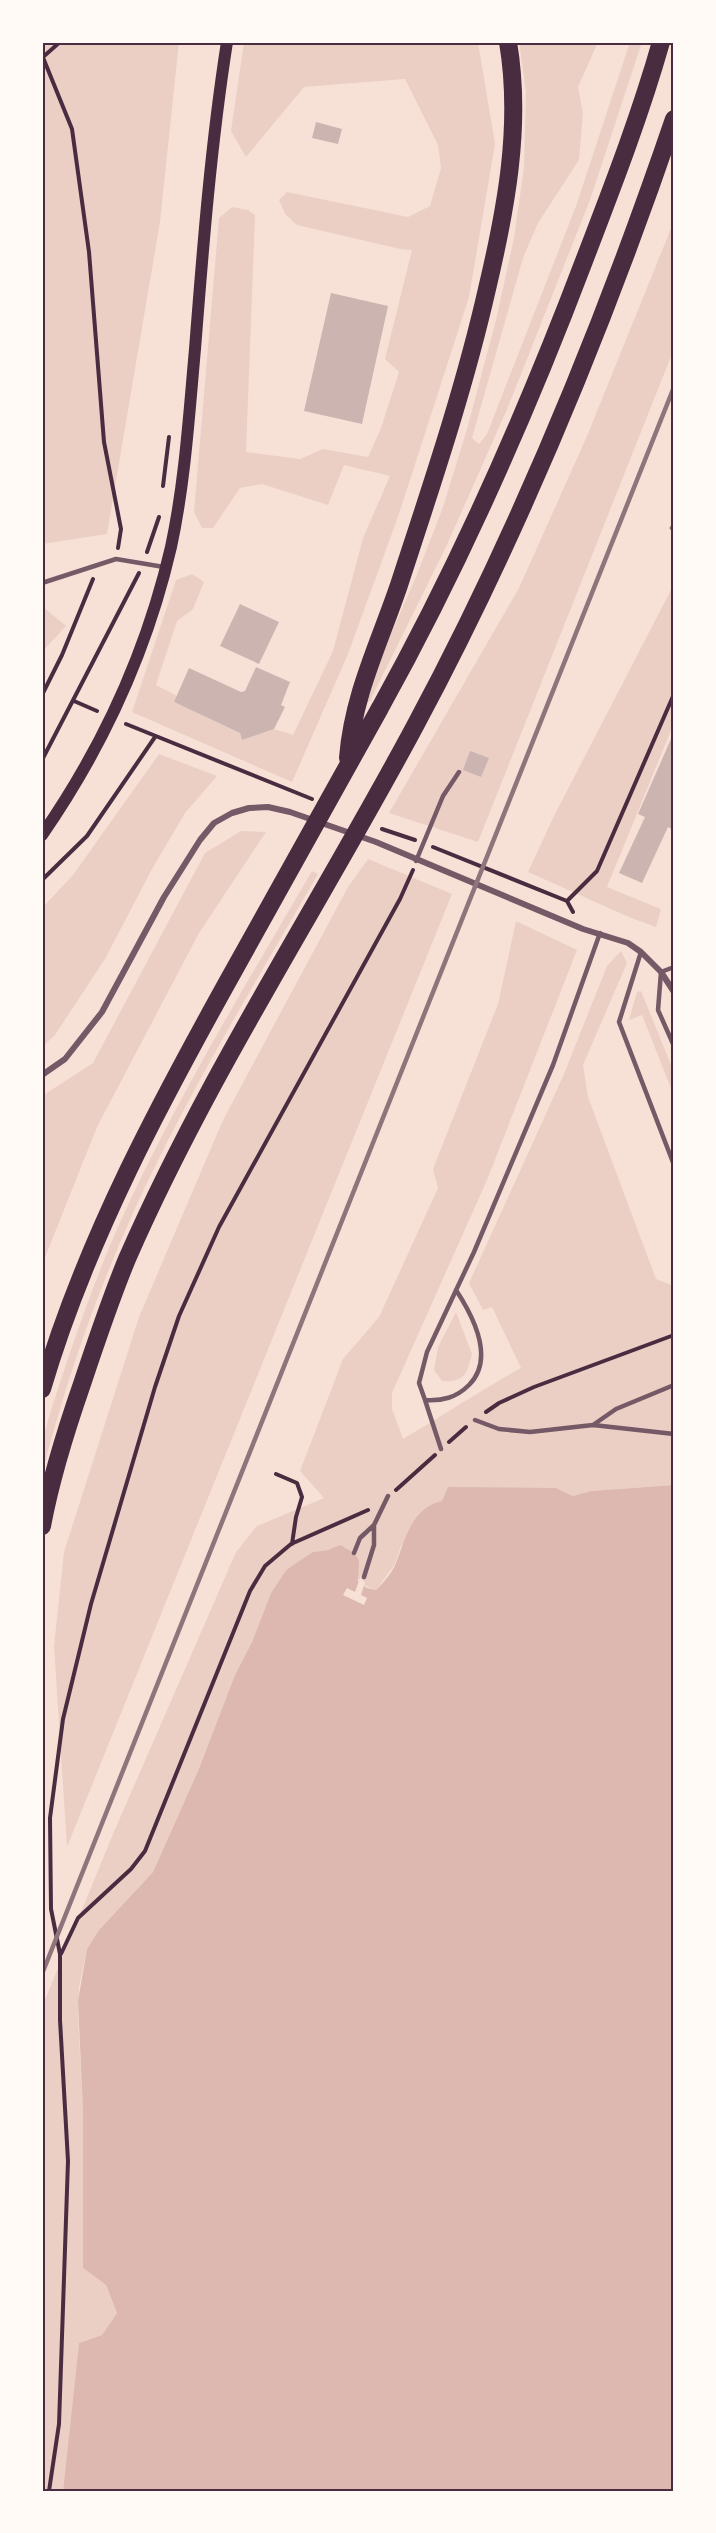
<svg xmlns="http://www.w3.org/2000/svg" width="716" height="2533" font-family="Rubik,sans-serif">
  <rect width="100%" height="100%" fill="#f7e1d7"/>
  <path fill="#ebcfc5" d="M42,42H179L160,222L107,534L42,544V74L44,68L42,66Z
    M244,42H478L495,144L469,297L399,514L348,654L292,782L132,712L176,580L192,574L204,582L193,609L177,621L156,685L177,696L174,702L240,733L242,740L274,729L293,735L333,651L363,538L390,476L344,465L328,505L262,484L240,488L213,528H202L194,512L219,218L232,207L248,210L255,215L246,452L300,459L323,449L368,457L381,428L399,372L385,359L412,250L400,249L297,225L285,214L279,200L287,192L408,217L430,206L441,168L438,145L405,79L304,87L246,157L231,131Z
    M519,42H598L578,87L583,113L579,160L538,223L523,258L472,438L479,444L487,434L576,206L630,42H642L590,200L508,407L446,547L370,701L365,704L389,638L416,577L443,507L467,429L496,320L514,238L524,167L526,92Z
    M674,221V349L478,842L389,813L519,588L587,436Z
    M674,584V723L607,887L661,909L656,927L631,918L528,872L554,816Z
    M42,606L66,626L42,652Z
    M159,754L217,776L185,813L152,869L105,959L55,1035L42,1047V908L73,875Z
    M241,831L266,832L199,933L97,1127L42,1265V1096L93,1063L205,853Z
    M368,859L452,894L67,1847L54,1646L64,1552L139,1317L223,1120L348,887Z
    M312,871L318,874C254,985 186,1096 133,1213C95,1297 65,1384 42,1474V1442L48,1420C71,1348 95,1276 127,1207C181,1091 248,981 312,871Z
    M516,921L577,950L487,1180L392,1393V1409L403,1439C443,1415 481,1390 521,1368L492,1307L483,1310L469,1283L564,1074L607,966L621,951L627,963L583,1065L588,1097L656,1279L674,1286V1485L591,1491L573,1496L556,1488L442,1501L401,1546L395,1564L376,1590C355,1585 350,1564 340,1545L328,1550L313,1552L296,1563L286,1570L271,1593L252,1642L235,1675L198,1771L153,1872L99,1930L87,1949L79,1987L78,2016L83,2111V2268L106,2285L117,2313L102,2335L79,2343L63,2491H42V2007L113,1834L236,1552L257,1526L324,1498L300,1471L343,1359L379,1317L438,1188L433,1169L498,1004Z
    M641,991L674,1072V1096L642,1015L629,1020L637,992Z
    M456,1312L472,1354C467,1374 464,1383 442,1381L434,1370L438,1347Z"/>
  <path fill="#dcb8b0" d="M674,1485V2491H63L79,2343L102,2335L117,2313L106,2285L83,2268V2111L78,2001L87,1949L99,1930L153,1872L198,1771L235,1675L252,1642L271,1593L286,1570L296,1563L313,1552L328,1550L340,1545L354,1553L359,1560L358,1581L367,1588L376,1590C384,1582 392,1573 396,1563C406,1537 412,1508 442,1501L448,1487L556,1488L573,1496L591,1491Z"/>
  <path fill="#f7e1d7" d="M361,1575V1579L365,1582L361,1595L367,1598L364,1605L343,1595L347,1588L355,1592Z"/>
  <path fill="#ccb4b1" d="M316,122L342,129L338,144L312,138Z
    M331,293L388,306L362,424L304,411Z
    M240,604L279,622L259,664L220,646Z
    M256,667L290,682L281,705L285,707L274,729L242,740L240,733L174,702L189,668L241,692L245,691Z
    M671,739L674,740V830L668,827L642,883L619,873L645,817L638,814Z
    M470,751L489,758L481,777L463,770Z"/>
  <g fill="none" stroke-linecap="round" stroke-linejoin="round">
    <path stroke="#4a2c40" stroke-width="4" d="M42,55L72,129L89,252L104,442L121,529L118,548
      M43,57L60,42
      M163,486L169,437
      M147,552L159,517
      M42,695L62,655L93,579
      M74,701L97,711
      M126,724L312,799
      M42,760L139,573
      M382,829L415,840
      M433,847L567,901L573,912
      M42,880L87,836L155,737
      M567,901L597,871L674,694
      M486,1412L499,1403L534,1387L674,1335
      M449,1442L466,1427
      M276,1474L297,1483L302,1497L296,1517L292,1544
      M396,1490L435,1455
      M61,1954L78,1918L131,1869L145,1851L250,1591L265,1566L291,1544L368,1510
      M49,2491L59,2424L68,2161L60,2020V1954L51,1909L50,1818L63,1719L91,1604L155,1387L179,1316L219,1227L400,899L413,870"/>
    <path stroke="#755966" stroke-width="4.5" d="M42,583L116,559L164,567
      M416,861L443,796L459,772
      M641,952L619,1022L674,1165
      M674,967L661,972L658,1010L674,1046
      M456,1290C473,1316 495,1359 469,1385C456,1398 442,1401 425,1400L419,1383L427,1352L474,1252L553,1065L600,933
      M425,1400L441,1449
      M475,1420L499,1429L530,1432L593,1425L674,1434
      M593,1425L616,1409L674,1385
      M354,1553L360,1538L374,1525L388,1496
      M364,1577L374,1545V1525"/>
    <path stroke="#755966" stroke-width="6" d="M42,1075L65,1059L102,1012L164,897L200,840L214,823L232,813L249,808L268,807L290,812L376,842L583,929L628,943L641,952L661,972L674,992"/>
    <path stroke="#4a2c40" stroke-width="12" d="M42,835C103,747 147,651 171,547C185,482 189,415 195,349C203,246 211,144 227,42"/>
    <path stroke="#4a2c40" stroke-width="18" d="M348,758C353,695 379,644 399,585C431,487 464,390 487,289C506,209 522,125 508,42
      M42,1389C86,1239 162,1099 238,963C286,878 333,793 380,708C460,564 526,414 584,261C612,188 640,116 661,42
      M42,1526C51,1477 66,1430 82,1384C96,1342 110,1300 127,1259C208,1074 320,904 415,726C519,532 603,327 674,119"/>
    <path stroke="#8f747c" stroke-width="4.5" d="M672,528L674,525
      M42,1974L674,387"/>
  </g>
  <rect width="716" height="2533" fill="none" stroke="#fffaf5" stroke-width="87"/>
  <rect x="44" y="44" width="628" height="2446" fill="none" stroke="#4a2c40" stroke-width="2"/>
</svg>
